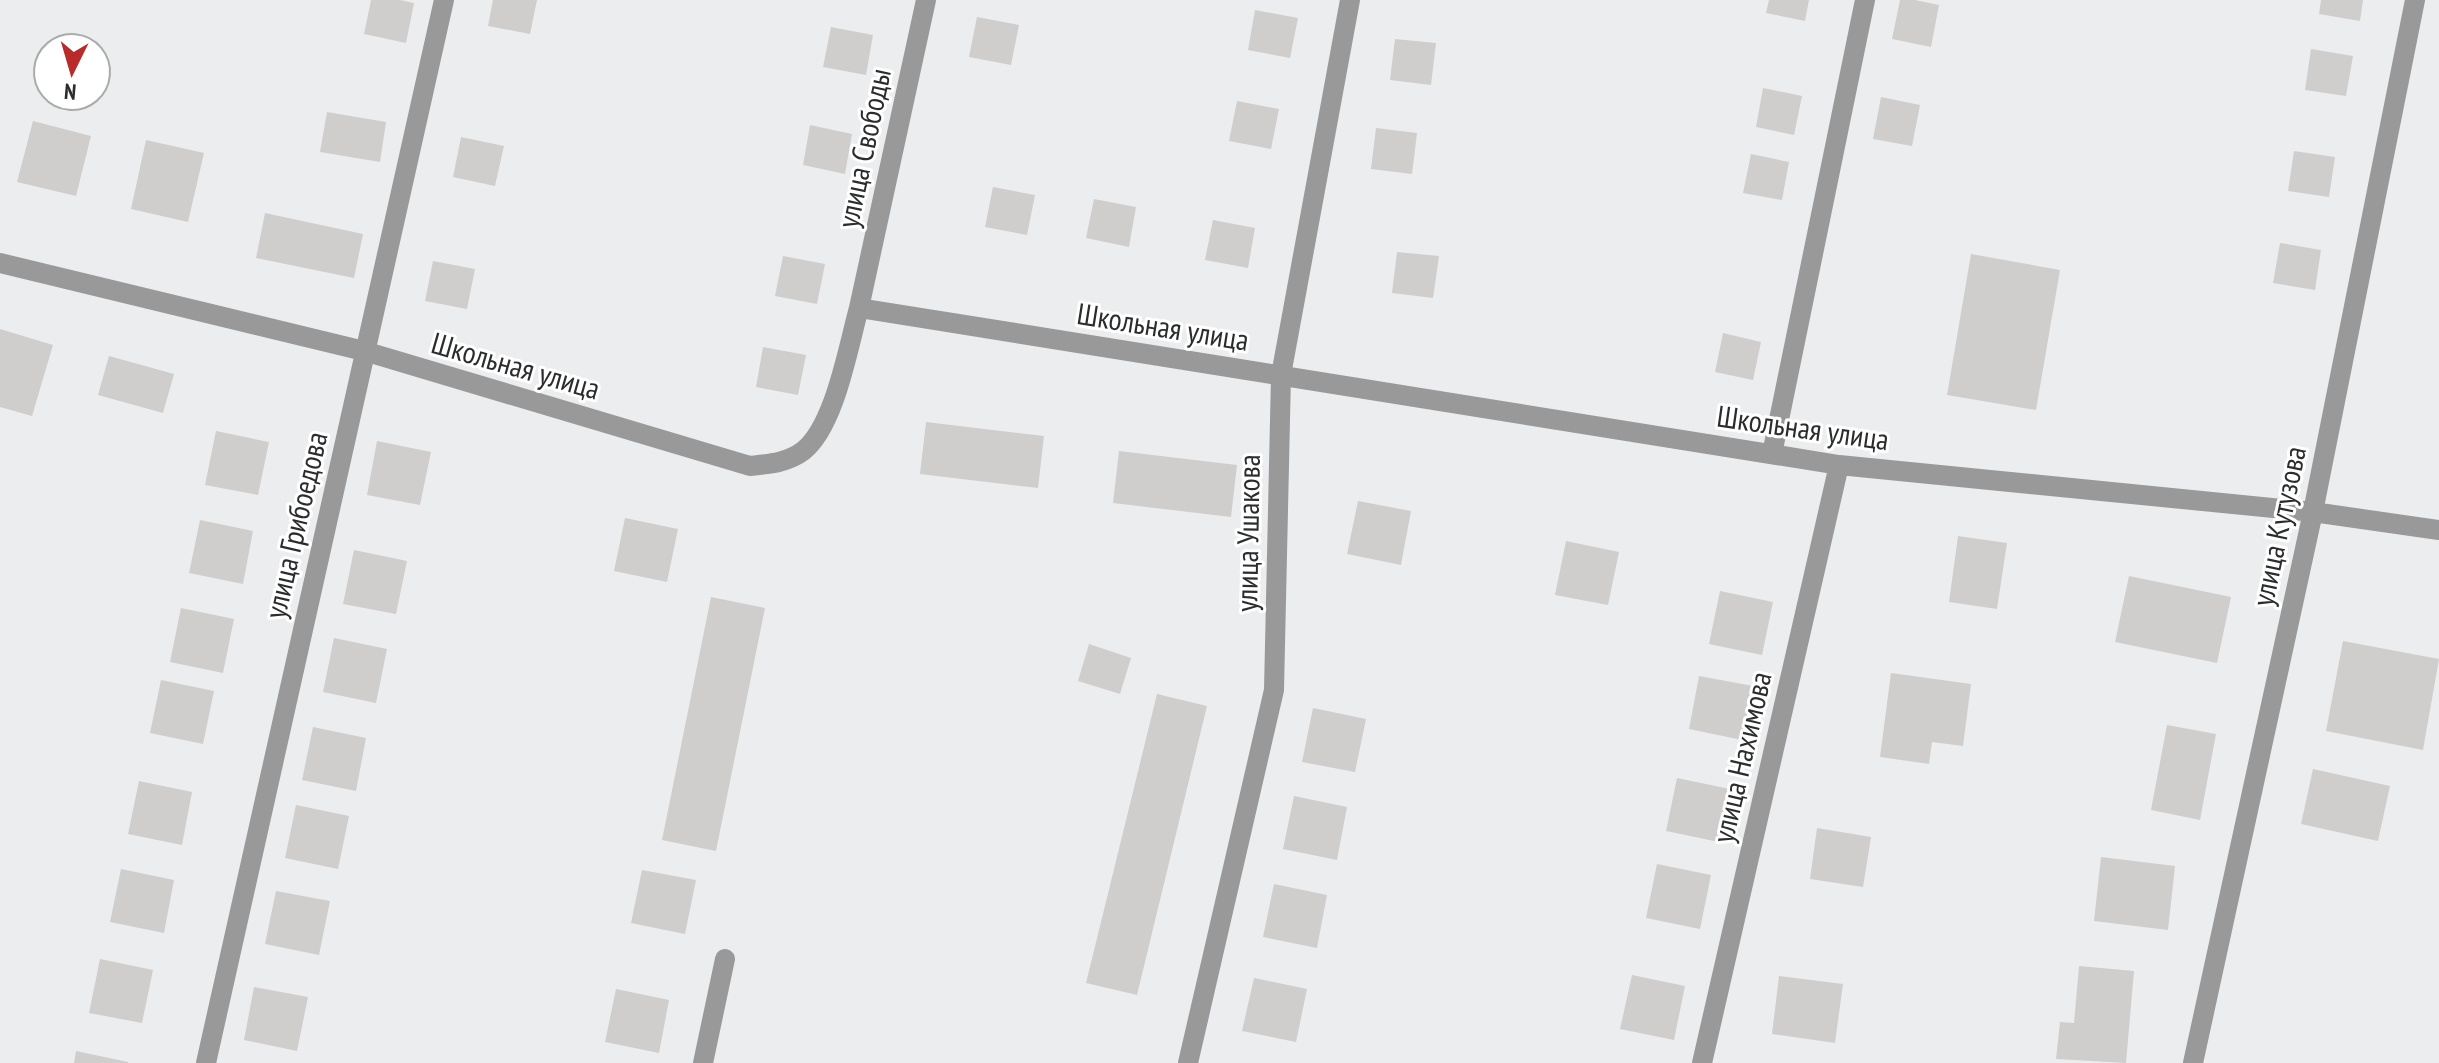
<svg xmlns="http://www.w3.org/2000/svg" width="2439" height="1063" font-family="'PT Sans Narrow',sans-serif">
  <rect width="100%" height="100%" fill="#ecedef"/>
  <path fill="#d0cecd" d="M371,0H400L414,3L406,43L364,34Z
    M493,0H537L530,34L488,26Z
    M1769,0H1809L1805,21L1766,13Z
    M1900,0H1915L1939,5L1931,47L1892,39Z
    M2321,0H2363L2360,21L2319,14Z
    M1255,10L1298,18L1290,58L1248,50Z
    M977,17L1019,25L1011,65L969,57Z
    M831,27L873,35L866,75L823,67Z
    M1395,39L1436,43L1431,85L1390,80Z
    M2311,49L2353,56L2346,96L2305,90Z
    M1763,88L1802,96L1794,135L1756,127Z
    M1881,97L1920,105L1912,146L1873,139Z
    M1237,101L1279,109L1271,149L1229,141Z
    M327,112L386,122L380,162L320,152Z
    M33,121L91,136L76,196L17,182Z
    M810,125L852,134L845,174L803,165Z
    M1376,128L1417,133L1412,174L1371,169Z
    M461,137L504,146L495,186L453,177Z
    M146,140L204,153L188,222L131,209Z
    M2294,151L2335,157L2329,197L2288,191Z
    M1751,154L1789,162L1782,200L1743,193Z
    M993,187L1035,195L1027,235L985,227Z
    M1094,199L1136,207L1129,247L1086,238Z
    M265,213L363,234L354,278L256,258Z
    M1213,220L1255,228L1248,268L1205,260Z
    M2280,243L2321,250L2315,290L2273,283Z
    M1397,252L1439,256L1433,298L1392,293Z
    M1971,254L2060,270L2036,410L1947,395Z
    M783,256L825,264L817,304L775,296Z
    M433,261L475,269L467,309L425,301Z
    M0,329L53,345L32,416L0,407Z
    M1723,333L1761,342L1753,380L1715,372Z
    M763,347L806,355L798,395L756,387Z
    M109,356L174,374L163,413L98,395Z
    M926,422L1044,436L1038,488L920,474Z
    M216,431L269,442L258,495L205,485Z
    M377,441L431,452L420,505L367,495Z
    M1119,451L1237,465L1231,517L1113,503Z
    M1358,501L1411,511L1401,565L1347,554Z
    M625,518L678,529L667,582L614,571Z
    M200,520L253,531L243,584L189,573Z
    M1958,536L2007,543L1997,609L1949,602Z
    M1566,541L1619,552L1608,605L1555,595Z
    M354,550L407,561L396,614L343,604Z
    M2129,576L2231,597L2217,663L2115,642Z
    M1720,591L1773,602L1762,655L1709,644Z
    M711,597L765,608L716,851L662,840Z
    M181,608L234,619L223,673L170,662Z
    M334,638L387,649L376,703L323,692Z
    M2343,641L2439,659L2423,750L2326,731Z
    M1089,644L1131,658L1120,694L1078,681Z
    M1891,673L1971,684L1963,746L1932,742L1929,764L1880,757Z
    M1699,676L1753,686L1742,740L1689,729Z
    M161,680L214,691L203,744L150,733Z
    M1157,694L1207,706L1137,995L1086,983Z
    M1313,708L1366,719L1355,772L1302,762Z
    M2167,725L2216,734L2200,820L2151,810Z
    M313,727L366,738L356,791L302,780Z
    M2313,769L2390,786L2378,841L2301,824Z
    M1677,778L1730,789L1719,842L1666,831Z
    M139,781L192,792L182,845L128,834Z
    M1294,796L1347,807L1337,860L1283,849Z
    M296,805L349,816L338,869L285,858Z
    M1817,828L1871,837L1863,887L1810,879Z
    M2101,857L2175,866L2168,930L2094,921Z
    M1657,864L1711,875L1700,929L1646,918Z
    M121,869L174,880L164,933L110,922Z
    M642,870L696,880L685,934L631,923Z
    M1274,884L1327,895L1317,948L1263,937Z
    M276,891L330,901L319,955L265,944Z
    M100,959L153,970L142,1023L89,1013Z
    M2079,966L2134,971L2126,1063L2056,1059L2060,1022L2074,1023Z
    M1632,975L1685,986L1674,1040L1620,1029Z
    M1779,976L1843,984L1835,1043L1772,1034Z
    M1254,978L1307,989L1296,1042L1242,1031Z
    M254,987L308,997L297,1051L244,1040Z
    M616,989L669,1000L659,1053L605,1042Z
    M76,1051L128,1062V1063H74Z"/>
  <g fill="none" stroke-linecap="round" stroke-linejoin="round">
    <path stroke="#9a9999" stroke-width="20" d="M0,263L364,351L750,466C768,464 787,463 803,451C835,426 848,347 859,308L1839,465L2313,512L2439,530
      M859,308L926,0
      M1772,454L1865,0
      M206,1063L444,0
      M703,1063L725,959
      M1188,1063L1274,690L1281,375L1350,0
      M1702,1063L1839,465
      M2193,1063L2313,512L2415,0"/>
  </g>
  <g text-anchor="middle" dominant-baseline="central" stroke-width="6" stroke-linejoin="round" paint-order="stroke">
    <g font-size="30" fill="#2b2c2d" stroke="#fff">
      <text transform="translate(863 148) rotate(-78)">улица Свободы</text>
      <text transform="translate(1163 326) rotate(9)">Школьная улица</text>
      <text transform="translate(516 365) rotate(16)">Школьная улица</text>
      <text transform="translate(1803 427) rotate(8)">Школьная улица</text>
      <text transform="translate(295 525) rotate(-77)">улица Грибоедова</text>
      <text transform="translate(2278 526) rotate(-78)">улица Кутузова</text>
      <text transform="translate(1247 533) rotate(-89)">улица Ушакова</text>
      <text transform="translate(1741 757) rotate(-77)">улица Нахимова</text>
    </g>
  </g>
  <g transform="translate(72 72) rotate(185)"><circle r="38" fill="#ffffff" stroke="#aaabab" stroke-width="2"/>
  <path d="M0-6L14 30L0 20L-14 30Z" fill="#b92a2a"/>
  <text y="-12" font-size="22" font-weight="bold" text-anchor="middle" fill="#2b2c2d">N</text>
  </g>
</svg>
